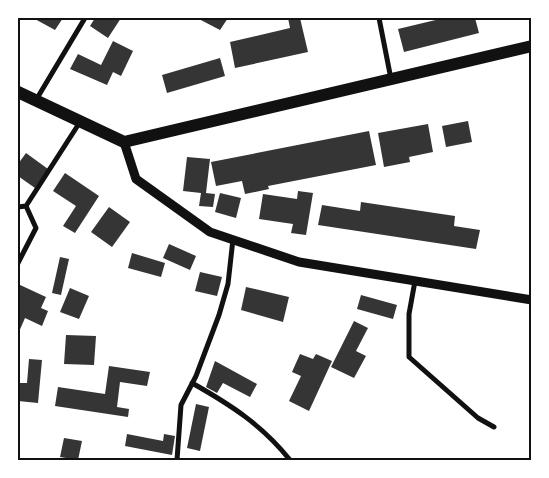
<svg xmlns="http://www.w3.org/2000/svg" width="549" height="478" font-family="'Varela Round',sans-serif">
  <rect width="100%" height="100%" fill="#fff"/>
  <path fill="#353535" d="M33,18H63L55,30Z
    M95,18H121L108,38L90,26Z
    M197,18H228L220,30Z
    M288,18H300L308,52L235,68L230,42L290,28Z
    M444,18H475L479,33L404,52L398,29Z
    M113,41L133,51L121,76L113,72L107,85L70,69L78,54L101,65Z
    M220,58L225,76L167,93L162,75Z
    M468,121L472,142L446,147L442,126Z
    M428,124L433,152L409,157L410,162L384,167L378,133Z
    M369,131L376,165L268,186L269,189L245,194L242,181L216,186L211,162Z
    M26,153L48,169L35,188L18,176V164Z
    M187,157L210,159L206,193L215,194L213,207L199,206L201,193L183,191Z
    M65,173L99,196L75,233L63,226L76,206L53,191Z
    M298,191L313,193L306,235L291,233L293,224L259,219L263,194L297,199Z
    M220,193L241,198L236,218L215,212Z
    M361,202L455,216L454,226L480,230L476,249L318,225L322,205L360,211Z
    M109,207L130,222L112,247L91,232Z
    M169,244L196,256L190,270L163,258Z
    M132,253L165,263L161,277L128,268Z
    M60,257L69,259L61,295L52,293Z
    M200,272L222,277L217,296L195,291Z
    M18,284L46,297L41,308L48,311L42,326L25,318L18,334Z
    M246,287L289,297L283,322L241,310Z
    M70,288L89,296L79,319L60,312Z
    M361,295L397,305L393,319L357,309Z
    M354,321L368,328L356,351L366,356L354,378L331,367Z
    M66,335L96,336L94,365L64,364Z
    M300,354L313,359L316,354L332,361L309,411L289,401L301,376L292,372Z
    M29,359L42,360L38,403L18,401V383H27Z
    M215,361L257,384L250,397L223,383L217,393L206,387Z
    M109,366L150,372L147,386L120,382L117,407L129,409L128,417L55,406L58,387L105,394Z
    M196,404L209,407L200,451L187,448Z
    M127,434L163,441L164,434L175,436L172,455L125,446Z
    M64,438L82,441L78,460L60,457Z"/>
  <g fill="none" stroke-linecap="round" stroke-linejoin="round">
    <path stroke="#111" stroke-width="5" d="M379,18L391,79
      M36,100L85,18
      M18,207L26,206
      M18,263L36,228L26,206L80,122
      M415,281L409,314V357L478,418L494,427
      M192,383C231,405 262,425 290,460
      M177,460L181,405L196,376L219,315L228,284L233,239"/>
    <path stroke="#111" stroke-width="9" d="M124,142L136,179L210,232L299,262L532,300"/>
    <path stroke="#111" stroke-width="12" d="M18,92L124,142L532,46"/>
  </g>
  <rect width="549" height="478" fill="none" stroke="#ffffff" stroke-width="38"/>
  <rect x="19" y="19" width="511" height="440" fill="none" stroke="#111" stroke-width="2"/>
</svg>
